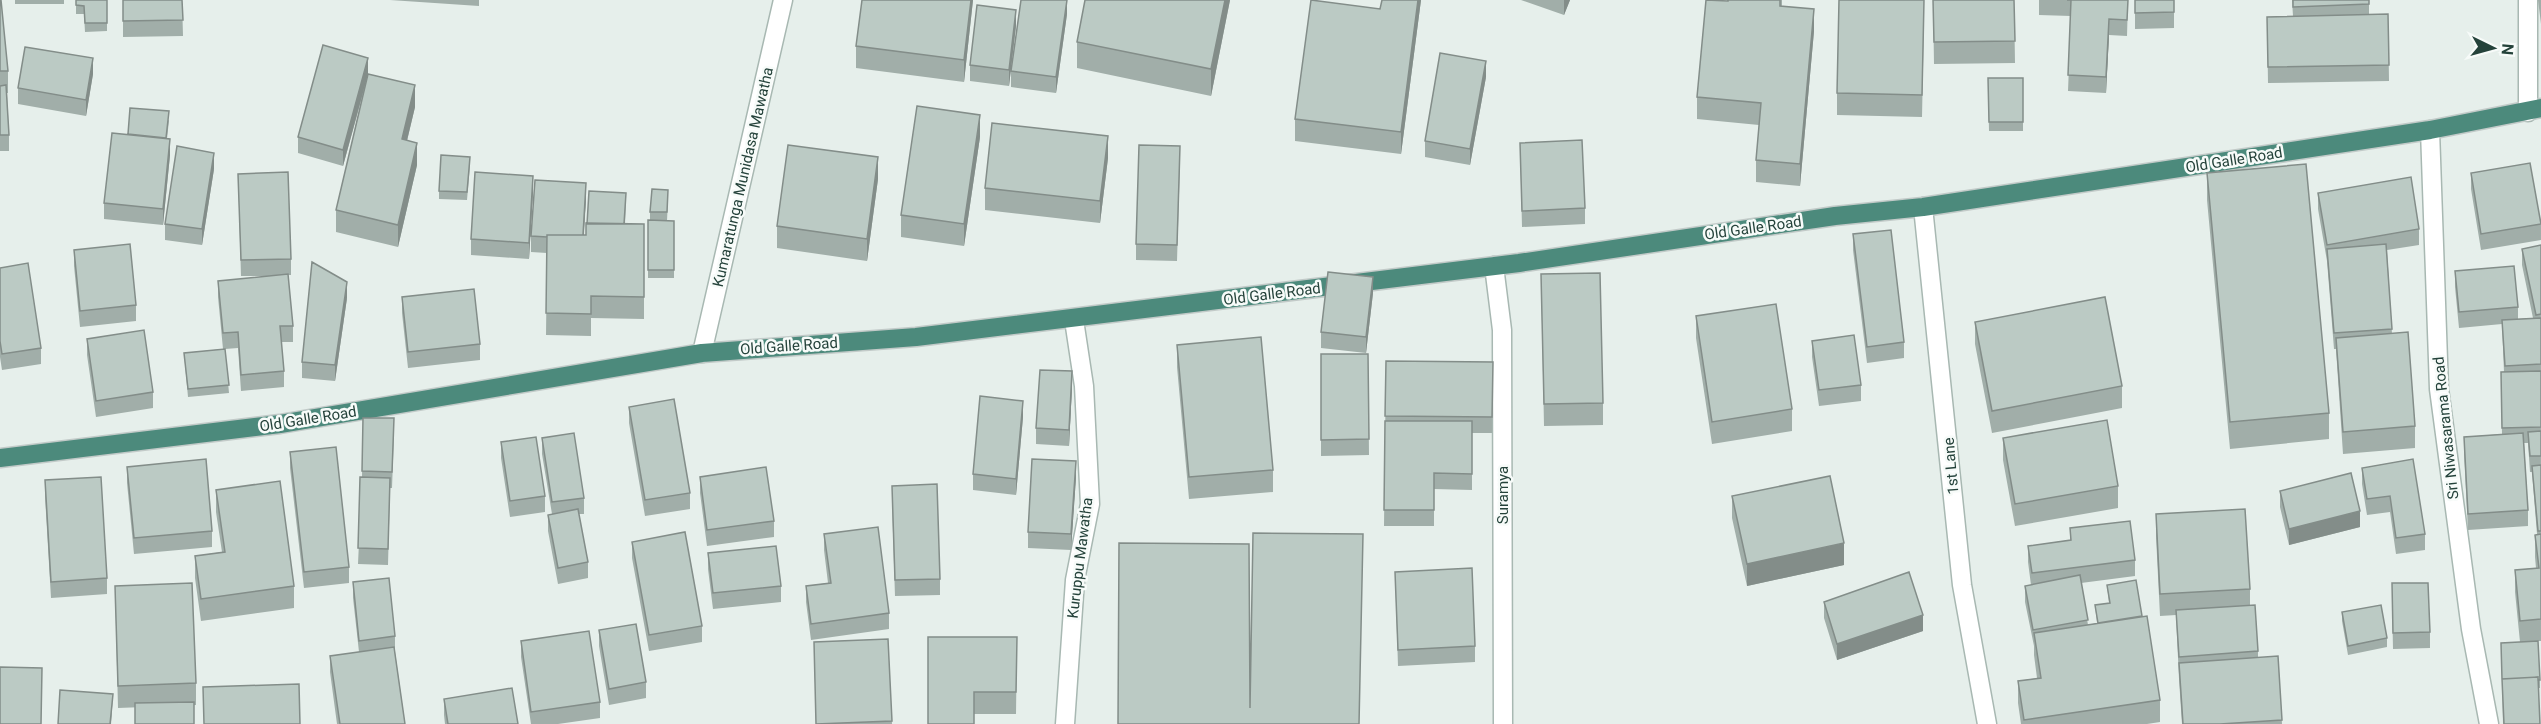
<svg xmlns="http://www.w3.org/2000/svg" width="2541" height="724" font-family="Roboto,sans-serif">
  <rect width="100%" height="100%" fill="#e6efeb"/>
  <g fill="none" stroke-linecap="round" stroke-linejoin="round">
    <g stroke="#a8b8b2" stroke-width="21">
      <path id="minor" d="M2528,0V112
        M2430,130L2439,389L2471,629L2489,724
        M1923,207L1962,585L1987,724
        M1494,266L1502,330L1503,724
        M702,353L783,0
        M1065,724L1075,580L1090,504L1084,386L1074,320"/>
    </g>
    <g stroke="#c2cac8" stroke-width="21">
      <path id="trunk" d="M0,458L280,424L702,353L916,337L1519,263L1835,216L1923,207L2430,130L2541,108"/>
    </g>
    <use href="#minor" stroke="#fff" stroke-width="18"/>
    <use href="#trunk" stroke="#4c8a7c" stroke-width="18"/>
  </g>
  <path fill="#a1aea9" d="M0,0L8,71V93H7L9,135V151H0Z
    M15,0H64V4H15Z
    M76,0H107V31L85,32L84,14H76Z
    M123,0H182L183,36L123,37Z
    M390,0H479V6Z
    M973,0L964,82L856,68V46Z
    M1085,0H1230L1211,96L1077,68V42Z
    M1421,0L1401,154L1295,141V119L1380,9Z
    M1521,0H1570L1564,15Z
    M1728,0H1782V6L1814,31L1800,186L1756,182V160L1759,125L1697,119V97Z
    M1933,0H2014L2015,63L1934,64Z
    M2039,0H2128L2127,36L2109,35L2106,93L2068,91L2071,16L2039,15Z
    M2135,0H2174V28L2135,29Z
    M2292,0H2369V15L2388,14L2389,81L2268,83L2267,17L2293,16Z
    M2538,0H2541V24Z
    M1067,14L1056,93L1011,87V71Z
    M1924,19L1922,117L1837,115V93Z
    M1016,26L1009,86L970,81V65Z
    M93,74L86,116L18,104V88Z
    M368,74L415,107L407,141L417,165L398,247L336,232V210L363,94L343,166L298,153V137Z
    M1486,77L1470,165L1425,157V141Z
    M1988,78H2023V131H1989Z
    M169,120L167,139L170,155L163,225L104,219V203L128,135Z
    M980,137L964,246L901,237V215Z
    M1520,143L1585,208V224L1522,227Z
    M1108,158L1100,223L985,210V188Z
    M1180,162L1177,261L1136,260V244Z
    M470,165L467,200L439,199V191Z
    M214,169L202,245L165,240V224Z
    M2207,173L2329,413V439L2230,449L2207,200Z
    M2471,173L2541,224V240L2481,250L2471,189Z
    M238,174L291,259V275H288L293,326V342H281L284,371V387L241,391L238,348L225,349L229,393L188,397L184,353L223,349L218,297V281L271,276H241Z
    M878,179L867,261L777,248V226Z
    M533,192L529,259L471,255V239Z
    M2318,193L2419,229V245L2387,250L2392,334L2415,426V448L2343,454L2336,349H2334L2327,261L2318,209Z
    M668,198L667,221H674V278H648V220H650V212Z
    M586,199L584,235H586L626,201L625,224H644V319L591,318V336L546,335L547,253L531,252V236Z
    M1853,234L1904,342V358L1867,363L1853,250Z
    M2541,245V641H2535L2540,680V688H2538L2540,724H2503L2502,680L2520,642L2515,592V570L2536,568L2535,557V535L2537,534L2532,472H2530L2528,443H2524L2528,510V526L2468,530L2464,453V437L2502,434L2501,388L2504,372L2502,324L2459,328L2455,287V271L2518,307V319L2533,318L2522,265V249Z
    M74,250L136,305V321L80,327L74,266Z
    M0,268L41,348V364L2,370L0,357Z
    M1541,274L1603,403V425L1544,426Z
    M1373,293L1366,353L1321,348V332Z
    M402,297L480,344V360L408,368L402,313Z
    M347,298L335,381L302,378V362Z
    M1696,316L1792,409V431L1712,444L1696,338Z
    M1975,322L2122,386V408L1992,433L1975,344Z
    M87,339L153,392V408L96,417L87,355Z
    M1812,341L1861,385V401L1819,406L1812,357Z
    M1177,345L1273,470V492L1189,499L1177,367Z
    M1321,354H1368L1369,455L1321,456Z
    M1386,361L1493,362L1492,433H1472V490L1434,489V526H1384Z
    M1072,387L1069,446L1036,444V428Z
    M629,407L690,493V509L645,516L629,423Z
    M1023,417L1016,495L973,490V474Z
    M363,418L394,434L392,488H390L388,565L358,564L362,477Z
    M542,438L584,498V514H579L588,562V578L558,584L548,531V515L552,514L542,454Z
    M2003,438L2118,486V508L2015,526L2003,460Z
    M501,442L545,496V512L510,517L501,458Z
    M290,452L349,567V583L304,588L290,468Z
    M127,467L212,531V547L134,554L127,483Z
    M2362,468L2425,534V550L2396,554L2390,512L2367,515L2362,484Z
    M700,477L774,521V537L707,546L700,493Z
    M1076,477L1071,550L1028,548V532Z
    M45,480L107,578V594L51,598L45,496Z
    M216,490L294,586V608L201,621L195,578V556L222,552L216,512Z
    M2280,491L2360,527L2289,545L2280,507Z
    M1732,496L1844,565L1747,586L1732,518Z
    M892,502L940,579V595L895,596Z
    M2156,514L2250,589V605L2258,651V658L2278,656L2282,724H2182L2179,679L2176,615L2160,616L2156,536Z
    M2070,528L2135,560V576L2081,583L2088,625L2097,623L2095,605L2109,603L2107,585L2142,616L2160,700V722L2147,724H2021L2018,703V681L2037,678L2034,655V646L2025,602V586L2031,585L2028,562V546L2070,540Z
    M824,534L889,613V629L811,640L806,602V586L828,583L824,550Z
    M632,542L702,626V642L649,651L632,558Z
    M708,553L781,586V602L713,609L708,569Z
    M1395,572L1475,646V662L1398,666Z
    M353,582L395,636V652L405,724H337L330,672V656L359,652L353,598Z
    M115,586L196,683V705L118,708Z
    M2392,599L2430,632V648L2393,649Z
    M1824,602L1923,631L1837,660L1824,618Z
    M2342,612L2387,638V647L2348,655L2342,621Z
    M599,630L646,682V698L609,705L599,646Z
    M1017,637L1016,714H974L928,724Z
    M888,639L892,724H816L814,642Z
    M521,641L600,702V718L558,724H531L521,657Z
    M444,699L518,724H445L444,715Z"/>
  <path fill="#838d89" d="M971,0H973L964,82V60Z
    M1067,0V14L1056,93V77Z
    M1225,0H1230L1211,96V69Z
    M1418,0H1421L1401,154V132Z
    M1564,0H1570L1564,15Z
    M1814,9V31L1800,186V164Z
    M1016,10V26L1009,86V70Z
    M2109,19V35L2106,93V77Z
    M93,58V74L86,116V100Z
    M368,58V74L343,166V150Z
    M1486,61V77L1470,165V149Z
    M415,85V107L402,161V139Z
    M980,115V137L964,246V224Z
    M1108,136V158L1100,223V201Z
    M170,139V155L163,225V209Z
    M417,143V165L398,247V225Z
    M214,153V169L202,245V229Z
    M878,157V179L867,261V239Z
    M533,176V192L529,259V243Z
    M586,183V199L582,256V240Z
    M1373,277V293L1366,353V337Z
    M347,282V298L335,381V365Z
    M1072,371V387L1069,446V430Z
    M1023,401V417L1016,495V479Z
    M1076,461V477L1071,550V534Z
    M2360,511V527L2289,545V529Z
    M1844,543V565L1747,586V564Z
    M1923,615V631L1837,660V644Z
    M113,694L111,724H110Z"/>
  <path fill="#bbcac4" stroke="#838d89" stroke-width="1.5" d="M0,0H1L8,71H0Z
    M76,0H107V23H85L84,6L76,5Z
    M123,0H182L183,20L123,21Z
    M862,0H971L964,60L856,46Z
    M1021,0H1067L1056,77L1011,71Z
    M1085,0H1225L1211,69L1077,42Z
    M1311,0L1380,9L1382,0H1418L1401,132L1295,119Z
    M1706,0L1728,1V0H1780V6L1814,9L1800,164L1756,160L1761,103L1697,97Z
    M1839,0H1924L1922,95L1837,93Z
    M1933,0H2014L2015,41L1934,42Z
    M2067,0H2128L2127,20L2109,19L2106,77L2068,75L2071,0Z
    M2135,0H2174V12L2135,13Z
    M2293,0H2369V4L2293,7Z
    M977,5L1016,10L1009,70L970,65Z
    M2388,14L2389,65L2268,67L2267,17Z
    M323,45L368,58L343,150L298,137Z
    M25,47L93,58L86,100L18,88Z
    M1440,53L1486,61L1470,149L1425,141Z
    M368,74L415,85L402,139L417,143L398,225L336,210Z
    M1988,78H2023V122H1989Z
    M6,85L9,135H0V86Z
    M917,106L980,115L964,224L901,215Z
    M130,108L169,111L166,138L128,134Z
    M992,123L1108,136L1100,201L985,188Z
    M112,133L170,139L163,209L104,203Z
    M1582,140L1585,208L1522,211L1520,143Z
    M788,145L878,157L867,239L777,226Z
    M1139,145L1180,146L1177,245L1136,244Z
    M177,146L214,153L202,229L165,224Z
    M441,155L470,157L467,192L439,191Z
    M2530,163L2541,224L2481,234L2471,173Z
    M2306,164L2329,413L2230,422L2207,173Z
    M288,172L291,259L241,260L238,174Z
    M475,172L533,176L529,243L471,239Z
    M2411,177L2419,229L2327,245L2318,193Z
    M535,180L586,183L583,235H547V237L531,236Z
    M652,189L668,190L667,212H650Z
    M589,191L626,193L624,224H587Z
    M648,220L674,221V270H648Z
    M586,223L644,224V297L591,296V314L546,313L547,235H586Z
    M1891,230L1904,342L1867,347L1853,234Z
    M130,244L136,305L80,311L74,250Z
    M2386,244L2392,329L2334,333L2327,249Z
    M2541,245V314L2536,315L2522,249Z
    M312,262L347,282L335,365L302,362Z
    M28,263L41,348L2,354L0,341V268Z
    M2514,266L2518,307L2459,312L2455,271Z
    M1328,272L1373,277L1366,337L1321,332Z
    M1600,273L1603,403L1544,404L1541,274Z
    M288,274L293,326H280L284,371L241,375L238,332L223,333L218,281Z
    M474,289L480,344L408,352L402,297Z
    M2105,297L2122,386L1992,411L1975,322Z
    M1776,304L1792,409L1712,422L1696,316Z
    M2541,318V364L2505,366L2502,320Z
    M144,330L153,392L96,401L87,339Z
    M2408,332L2415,426L2343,432L2336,338Z
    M1854,335L1861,385L1819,390L1812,341Z
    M1261,337L1273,470L1189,477L1177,345Z
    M225,349L229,385L188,389L184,353Z
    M1321,354H1368L1369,439L1321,440Z
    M1386,361L1493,362L1492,417L1385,416Z
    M1040,370L1072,371L1069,430L1036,428Z
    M2541,371V427L2502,428L2501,372Z
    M980,396L1023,401L1016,479L973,474Z
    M674,399L690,493L645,500L629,407Z
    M363,418H394L392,472L362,471Z
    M2107,420L2118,486L2015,504L2003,438Z
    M1385,421H1472V474L1434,473V510H1384Z
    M2541,431V456H2530L2528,432Z
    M574,433L584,498L552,502L542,438Z
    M2523,433L2528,510L2468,514L2464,437Z
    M536,437L545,496L510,501L501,442Z
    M336,447L349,567L304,572L290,452Z
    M206,459L212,531L134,538L127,467Z
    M1032,459L1076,461L1071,534L1028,532Z
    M2413,459L2425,534L2396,538L2390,496L2367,499L2362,468Z
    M2541,465V531H2538L2532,466Z
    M766,467L774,521L707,530L700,477Z
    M2351,473L2360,511L2289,529L2280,491Z
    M1830,476L1844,543L1747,564L1732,496Z
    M101,477L107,578L51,582L45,480Z
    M360,477L390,478L388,549L358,548Z
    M280,481L294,586L201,599L195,556L225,552L216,490Z
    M937,484L940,579L895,580L892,486Z
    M578,509L588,562L558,568L548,515Z
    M2245,509L2250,589L2160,594L2156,514Z
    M2130,521L2135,560L2032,573L2028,546L2071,540L2070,528Z
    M878,527L889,613L811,624L806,586L831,583L824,534Z
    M685,532L702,626L649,635L632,542Z
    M1253,533L1363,534L1359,724H1118L1119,543L1249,544L1250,708Z
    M2541,534V619L2520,621L2515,570L2539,568L2535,535Z
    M776,546L781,586L713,593L708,553Z
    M1472,568L1475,646L1398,650L1395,572Z
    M1909,572L1923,615L1837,644L1824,602Z
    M2080,575L2088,620L2033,630L2025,586Z
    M389,578L395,636L359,641L353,582Z
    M2136,580L2142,616L2098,623L2095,605L2110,603L2107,585Z
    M192,583L196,683L118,686L115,586Z
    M2392,583H2428L2430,632L2393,633Z
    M2255,605L2258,651L2179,657L2176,610Z
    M2381,605L2387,638L2348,646L2342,612Z
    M2147,616L2160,700L2024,720L2018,681L2041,678L2034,633Z
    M636,624L646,682L609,689L599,630Z
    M589,631L600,702L531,712L521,641Z
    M928,637H1017L1016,692H974V724H928Z
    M888,639L892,721L816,724L814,642Z
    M2538,641L2540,680H2538V677L2502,679L2501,643Z
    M394,647L405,724H340L330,656Z
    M2278,656L2282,720L2220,724H2183L2179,663Z
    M0,667L42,668L41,724H0Z
    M2538,677L2540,724H2504L2502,679Z
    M299,684L300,724H204L203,687Z
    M512,688L518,724H448L444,699Z
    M60,690L113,694L110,724H58Z
    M194,702V724H135V703Z"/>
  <g text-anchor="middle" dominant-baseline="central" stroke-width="5" stroke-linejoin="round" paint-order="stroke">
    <g font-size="15" fill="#24423a" stroke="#f7fbf9">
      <text transform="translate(2234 160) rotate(-9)">Old Galle Road</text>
      <text transform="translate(743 177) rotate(-77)">Kumaratunga Munidasa Mawatha</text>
      <text transform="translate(1753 228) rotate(-8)">Old Galle Road</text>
      <text transform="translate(1272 294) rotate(-7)">Old Galle Road</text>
      <text transform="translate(789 346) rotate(-4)">Old Galle Road</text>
      <text transform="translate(308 419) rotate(-9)">Old Galle Road</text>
      <text transform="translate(2446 428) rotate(-96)">Sri Niwasarama Road</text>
      <text transform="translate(1951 466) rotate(-95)">1st Lane</text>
      <text transform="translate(1503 495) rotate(-90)">Suramya</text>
      <text transform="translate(1080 558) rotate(-83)">Kuruppu Mawatha</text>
    </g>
  </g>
  <g transform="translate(2493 48) rotate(95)" stroke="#f7fbf9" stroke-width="4.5" paint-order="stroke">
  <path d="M0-4.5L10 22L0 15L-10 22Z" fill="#24423a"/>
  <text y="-9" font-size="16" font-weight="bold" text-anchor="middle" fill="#24423a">N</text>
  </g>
</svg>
